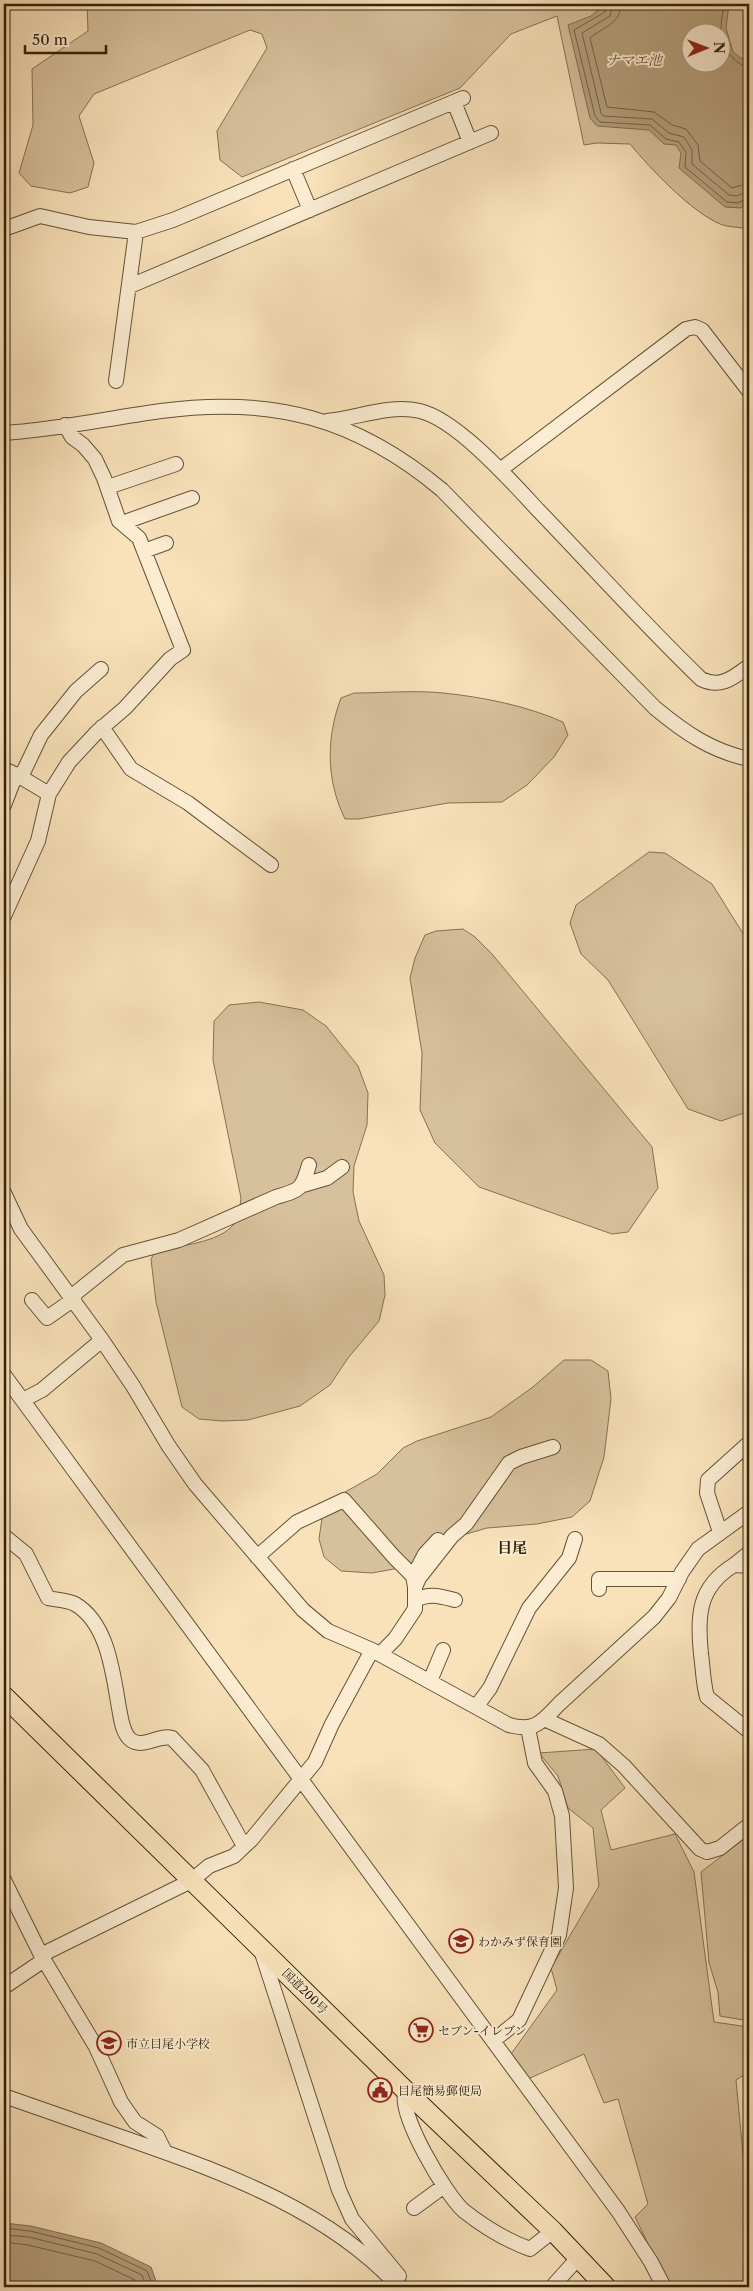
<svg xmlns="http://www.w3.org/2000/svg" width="753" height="2291" font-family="'Libre Caslon Text','Noto Serif JP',serif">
  <rect width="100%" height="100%" fill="#f9e2ba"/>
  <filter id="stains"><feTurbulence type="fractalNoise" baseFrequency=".004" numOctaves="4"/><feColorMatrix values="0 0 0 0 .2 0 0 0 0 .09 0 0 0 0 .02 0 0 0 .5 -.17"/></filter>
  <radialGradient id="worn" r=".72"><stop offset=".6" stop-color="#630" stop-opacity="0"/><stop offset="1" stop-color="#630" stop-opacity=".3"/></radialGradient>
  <path fill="#d7c19c" stroke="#857253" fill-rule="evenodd" d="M87,4H749V223L743,228C736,227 727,227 720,224C690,211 651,169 630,144L597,143L584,145L557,16L511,34L460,88L242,177L220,160L217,131L267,48L262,34L250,30L94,94L79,116L94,163L88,187L70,193L31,186L19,173L33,125L32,69L88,31ZM690,32H720V62H690Z
    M354,693C383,693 414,690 443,693C483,697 527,706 563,722L568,735L554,757L527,785L502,802L448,803L359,819H345C326,780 326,738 341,698Z
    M649,852L665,853L712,884L749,943V1105L744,1113L721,1121L688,1109L608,980L581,954L570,923L576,905Z
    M463,929L475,937L492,954L652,1147L658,1188L628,1232L612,1234L479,1187L435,1143L420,1110L422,1053L410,978L415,958L425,935L436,931Z
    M259,1002L303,1010L326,1026L358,1066L368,1093L367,1125L354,1166L353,1192L359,1221L384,1275L385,1295L379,1321L348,1358L330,1385L300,1406L248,1420L222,1421L199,1419L182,1407L156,1302L151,1259L156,1250C177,1247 221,1242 234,1224C239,1217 240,1206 241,1198L213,1060L214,1021L229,1005Z
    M564,1360H591L608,1371L611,1399L604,1457L590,1501L572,1517L537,1524L487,1528L463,1535L405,1567L372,1573L341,1571L324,1557L319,1539L324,1504L377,1474L403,1448L417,1441L491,1417L533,1387Z
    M596,1749L625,1788L601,1810L611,1850L675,1834L694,1872L714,2022L749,2027V2072L736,2080L744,2165L749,2170V2287H669L635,2217L648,2204L618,2099L604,2103L584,2054L528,2079L511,2054L557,1990L551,1968L599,1886L593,1828L568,1808L558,1776L539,1753Z
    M749,1835V2021L720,2016L718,1992L709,1963L701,1872Z
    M749,2076V2143L743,2079Z"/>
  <path fill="#b6a17e" stroke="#826e50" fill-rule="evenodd" d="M602,4H729L726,28L733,52L749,64V201L741,208L725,207L679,168L681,153L676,145L664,144L649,130L597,126L590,118L568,25L591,16L602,7ZM690,32H720V62H690Z
    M4,2223L31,2226L101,2243L151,2267L158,2287H4Z"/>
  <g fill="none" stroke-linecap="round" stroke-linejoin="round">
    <path stroke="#746244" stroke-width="1" d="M607,4L605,12L574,30L595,116L600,122L650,125L666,139L679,142L686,152L685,167L727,202L738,203L749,197
      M613,4L610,16L582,33L601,113L603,116L652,119L669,133L684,137L692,150V164L729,195L737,196L749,191
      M621,4C621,24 603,27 590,38L607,107L654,112L672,125L686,129L698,145L700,161L732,188L749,183
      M724,4C723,11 721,20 721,28C722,44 732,65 749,67
      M4,2228L30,2231L99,2248L147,2271L153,2287
      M4,2235L29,2237L97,2254L142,2275L146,2287
      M4,2242L28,2245L95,2261L135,2280L139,2287"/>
    <g stroke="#645236" stroke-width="16">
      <path id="minor" d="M454,102L470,142
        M293,169L310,210
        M4,229L40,216L89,227L136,232L173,220L463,98
        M130,286L491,133
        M116,381L136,232
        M327,421C358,418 389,404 420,411C457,420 511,481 538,510C592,566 645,625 701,679C721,689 734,677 749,666
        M4,433C56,430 109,418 161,411C272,396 356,418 442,490L655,708C684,732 711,751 749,759
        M500,470L686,329L695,327L702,330L749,391
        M108,487L176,464
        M122,523L192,498
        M144,551L166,543
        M102,727L131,769L188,803L271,865
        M4,769L19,776L49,794
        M21,777L41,735L76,691L101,669
        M4,805L16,774
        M4,916L38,841L49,794L69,762L97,732L125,708L170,659L183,650L139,538L119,521L104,478L95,459L83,445L72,437L65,425
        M303,1185L327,1178L342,1167
        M4,1193L21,1229L102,1340L133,1386L168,1445L195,1484L303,1610L328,1631L372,1650L509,1725C535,1732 542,1722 559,1704L654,1617L669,1598L682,1572L698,1549L749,1512
        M72,1296L123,1255L179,1240L276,1197C301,1190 302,1189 309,1165
        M32,1300L47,1318L74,1299
        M4,1375L618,2211L651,2262L664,2287
        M23,1400L42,1390L102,1340
        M720,1532L707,1493L708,1480L749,1443
        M4,1536L26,1554L48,1598C56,1600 67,1600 75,1604C108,1623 113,1674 119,1708C121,1718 122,1733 131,1740C143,1749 159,1734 172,1738L202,1770L244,1846
        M257,1557L297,1522L344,1500L394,1557L413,1576L415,1587
        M734,1565L749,1553
        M749,1566L734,1565C698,1587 697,1616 701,1654C703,1668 703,1683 707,1697L749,1731
        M415,1573L425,1554L438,1540
        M599,1589V1579H679
        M415,1600C430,1593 439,1596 455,1600
        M380,1654L395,1639L415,1609V1587L419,1578L452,1536L466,1524L509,1463L521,1457L553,1447
        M430,1681L443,1650
        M476,1707L490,1688L529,1608L569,1558L575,1539
        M544,1719L599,1744L624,1766L700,1849L707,1852L720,1848L749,1825
        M4,1880L41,1955L96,2047L121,2102L135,2122L157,2136L165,2152
        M261,1950L339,2190L352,2219L399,2276
        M41,1955L191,1881L209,1866L234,1856L251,1840L315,1762L332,1724L372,1650
        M4,1987L44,1960
        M493,2041L519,2020L559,1935L566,1888L562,1816L555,1791L535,1763L528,1728
        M406,2091C395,2110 447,2197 464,2211C483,2226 508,2241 530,2249L553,2231
        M4,2096C48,2111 92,2127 136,2142C230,2175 330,2212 399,2287
        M414,2208L444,2186
        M552,2287L578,2258"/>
    </g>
    <g stroke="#33220a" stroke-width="21">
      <path id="highway" d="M4,1696L406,2091L553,2231L606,2287"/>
    </g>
    <use href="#minor" stroke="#fbecd2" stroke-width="14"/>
    <use href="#highway" stroke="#f9e2ba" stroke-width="19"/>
  </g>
  <defs>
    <g id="school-ring" transform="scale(1.25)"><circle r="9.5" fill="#fbecd2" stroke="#8f2418" stroke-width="1.5"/><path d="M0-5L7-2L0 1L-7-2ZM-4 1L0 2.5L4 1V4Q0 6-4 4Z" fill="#8f2418"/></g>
    <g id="supermarket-ring" transform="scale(1.25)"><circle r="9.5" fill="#fbecd2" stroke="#8f2418" stroke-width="1.5"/><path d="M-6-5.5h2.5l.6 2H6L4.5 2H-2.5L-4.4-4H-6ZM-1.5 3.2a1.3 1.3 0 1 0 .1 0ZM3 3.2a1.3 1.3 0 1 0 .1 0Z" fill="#8f2418"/></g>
    <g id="civic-ring" transform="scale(1.25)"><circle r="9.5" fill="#fbecd2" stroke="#8f2418" stroke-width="1.5"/><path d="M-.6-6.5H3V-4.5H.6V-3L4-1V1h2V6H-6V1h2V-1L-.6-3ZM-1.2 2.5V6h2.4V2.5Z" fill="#8f2418"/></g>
  </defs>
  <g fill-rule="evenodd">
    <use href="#school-ring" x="461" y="1941"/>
    <use href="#supermarket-ring" x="421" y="2030"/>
    <use href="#school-ring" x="109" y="2043"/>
    <use href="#civic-ring" x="380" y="2090"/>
  </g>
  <g text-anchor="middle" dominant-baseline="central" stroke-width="4" stroke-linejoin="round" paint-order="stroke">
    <g font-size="12" fill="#33220a" stroke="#fbecd2" text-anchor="start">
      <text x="478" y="1941">わかみず保育園</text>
      <text x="438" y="2030">セブン-イレブン</text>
      <text x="126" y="2043">市立目尾小学校</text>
      <text x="398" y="2090">目尾簡易郵便局</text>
    </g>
    <g font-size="12" fill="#33220a" stroke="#fbecd2">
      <text transform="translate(305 1991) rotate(45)">国道200号</text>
    </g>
    <g font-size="14" font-style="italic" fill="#614e33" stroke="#fbecd2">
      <text x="634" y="60">ナマエ池</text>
    </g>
    <g font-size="15" font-weight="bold" fill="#33220a" stroke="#fbecd2">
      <text x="512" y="1547">目尾</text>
    </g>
  </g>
  <rect width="753" height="2291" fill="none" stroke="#f9e2ba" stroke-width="20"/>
  <rect x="5" y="5" width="743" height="2281" fill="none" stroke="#33220a" stroke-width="2.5"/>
  <rect x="10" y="10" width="733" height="2271" fill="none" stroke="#33220a"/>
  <g transform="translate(706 48) rotate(89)"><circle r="24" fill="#fbecd2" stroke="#ab9b82"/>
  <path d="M0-4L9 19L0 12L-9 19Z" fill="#8f2418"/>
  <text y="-8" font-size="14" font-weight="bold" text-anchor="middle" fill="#33220a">N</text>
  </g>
  <path d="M25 45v8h81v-8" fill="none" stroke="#33220a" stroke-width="2.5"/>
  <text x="32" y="45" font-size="15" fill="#33220a" stroke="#fbecd2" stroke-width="4" paint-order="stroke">50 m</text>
  <rect width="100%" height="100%" filter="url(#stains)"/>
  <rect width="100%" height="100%" fill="url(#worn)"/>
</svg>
